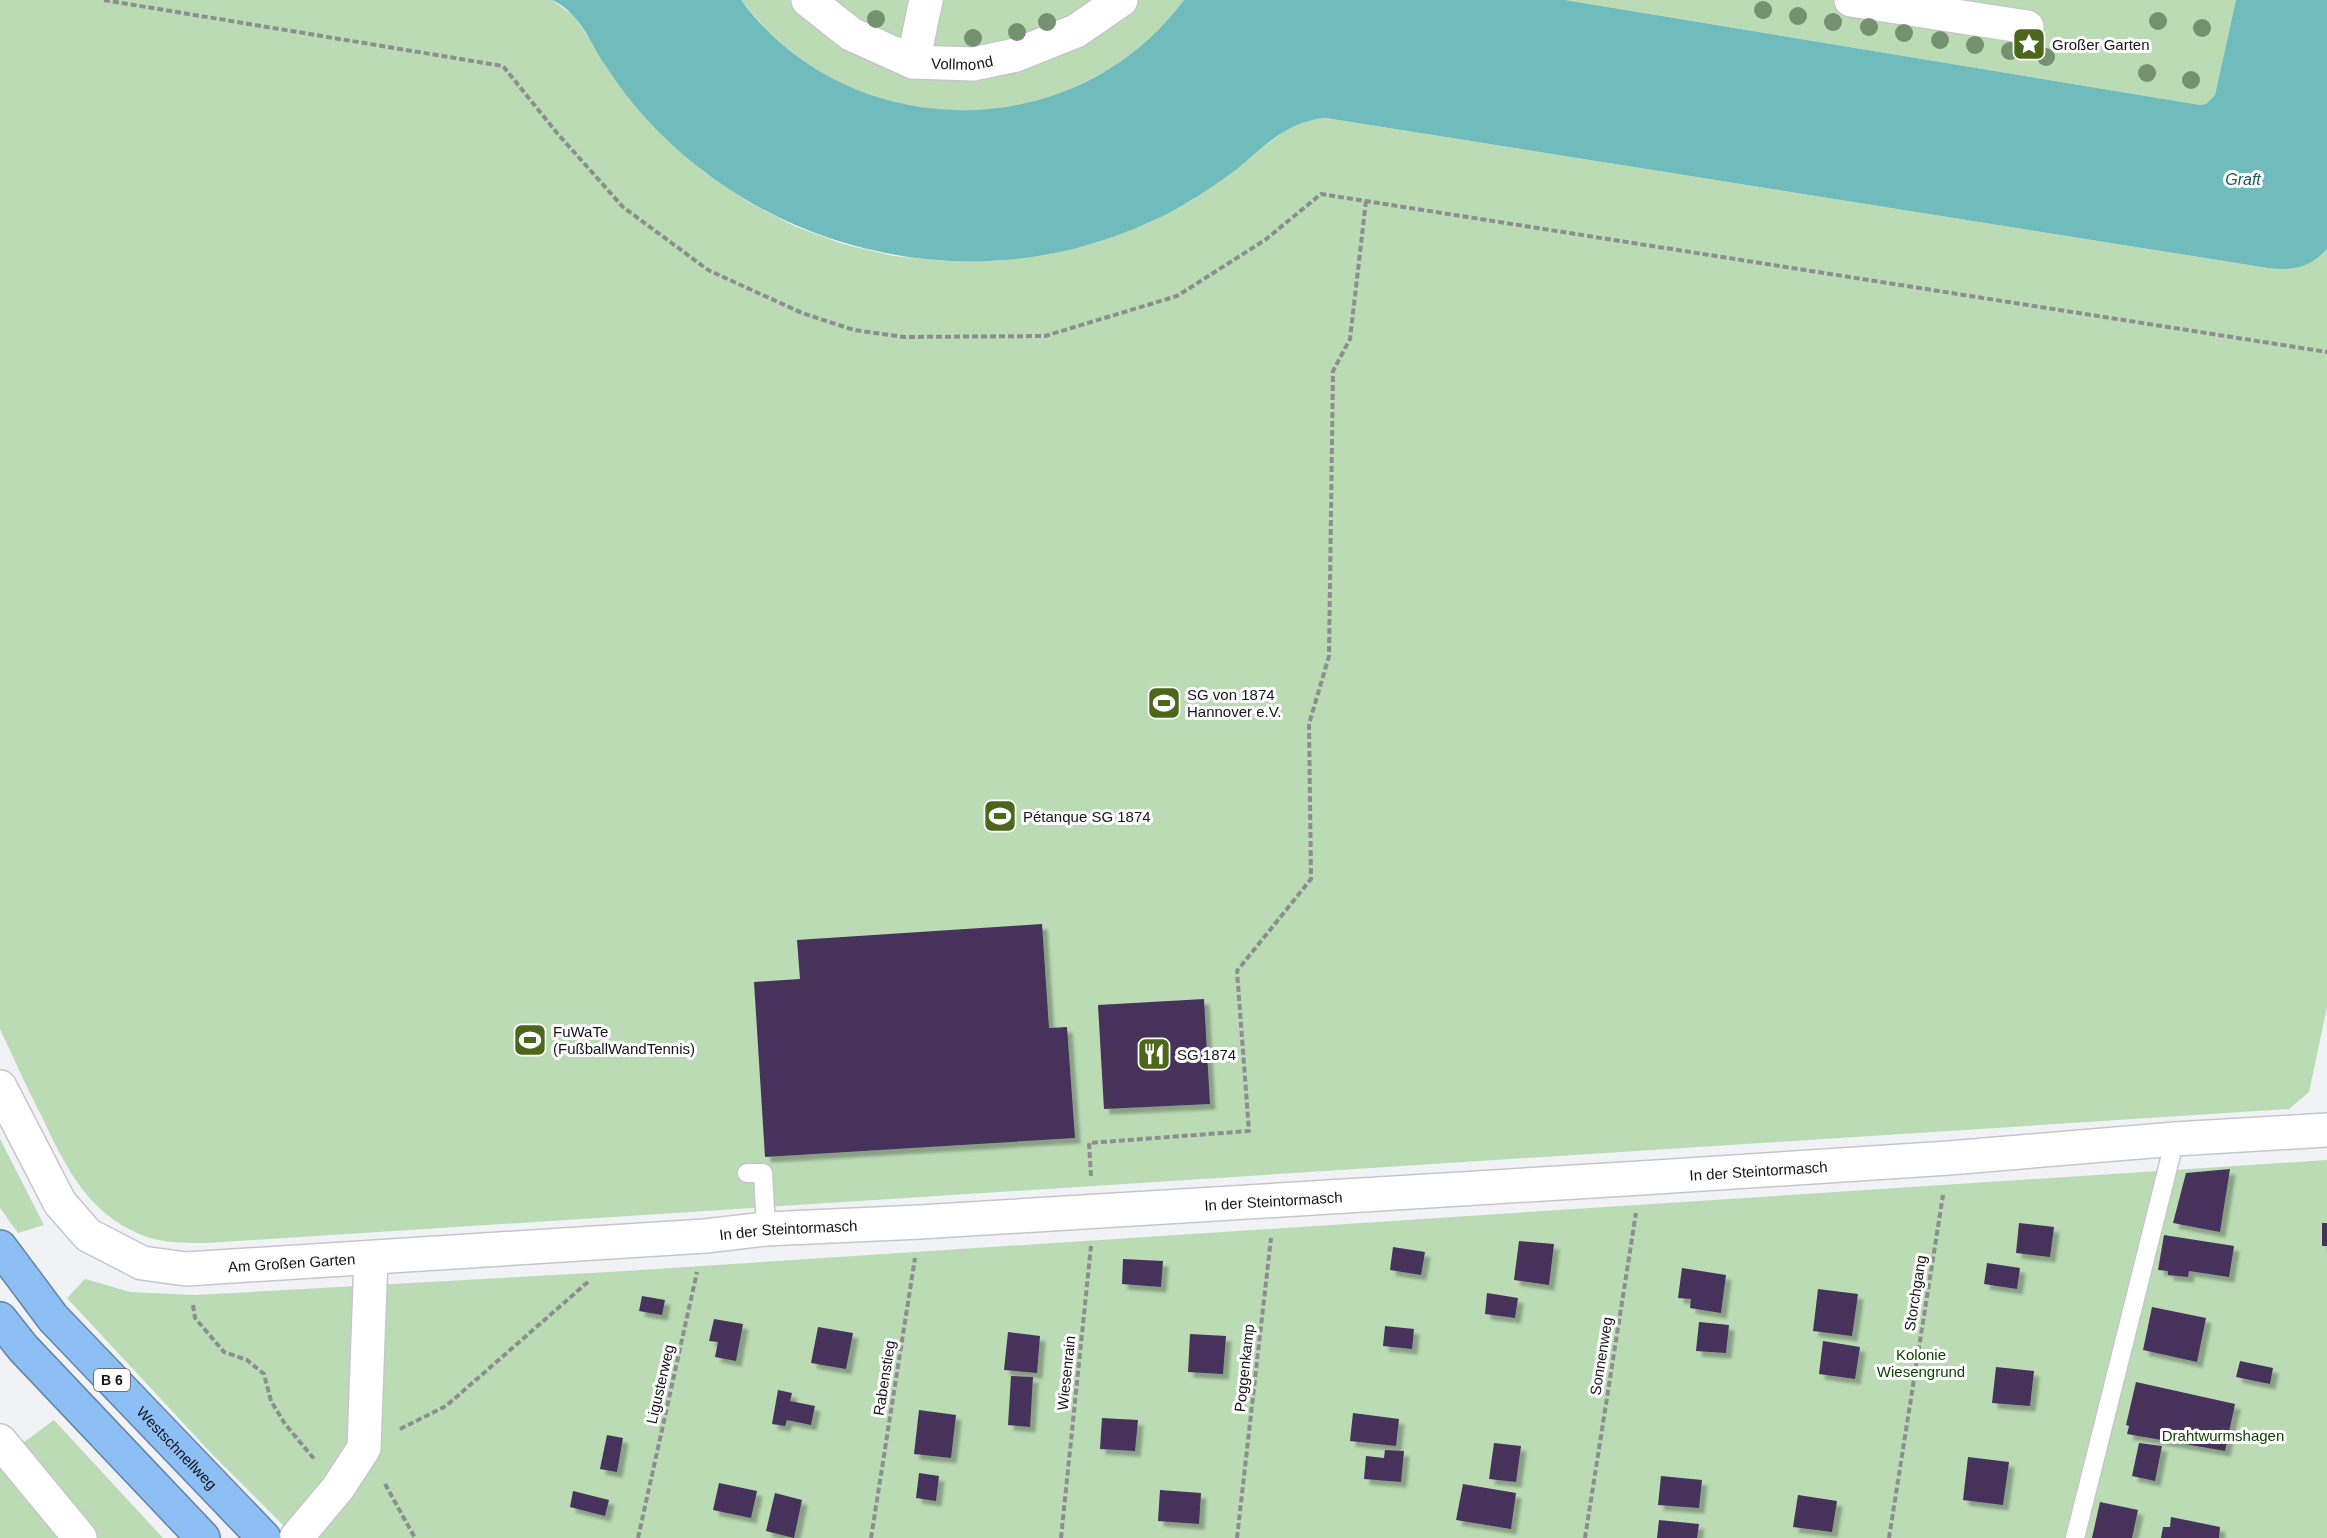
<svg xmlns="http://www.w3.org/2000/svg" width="2327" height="1538" font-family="Helvetica,sans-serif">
  <defs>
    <filter id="shadow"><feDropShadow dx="5.5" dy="5.5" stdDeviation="1.5" flood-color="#0004"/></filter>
  </defs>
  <rect width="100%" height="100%" fill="#f0f2f5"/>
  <path fill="#badbb4" d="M0,0H552L574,16L601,57L685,156L705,173L748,202L794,226L843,244L894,256L945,261H997L1049,254L1099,242L1148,223L1194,199L1290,127L1313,119L1326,118L2268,268C2290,271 2312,266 2327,249V1007L2309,1092L2289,1109L207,1243C181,1243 154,1243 131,1230C84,1207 63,1161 42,1117C27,1088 14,1059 0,1029Z
    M741,0H1184C1102,111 945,143 826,75C792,56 765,30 741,0Z
    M1565,0H2236L2215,95L2206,104L2200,105Z
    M0,1139L44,1225L18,1233L0,1208Z
    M2327,1160V1538H296L211,1453L67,1298L85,1279L130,1292L196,1295L609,1272Z
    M54,1420L163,1538H0V1460Z"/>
  <path fill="#70bbbc" d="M552,0H741C850,147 1075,147 1184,0H1565L2200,105L2206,104L2215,95L2236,0H2327V249C2310,268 2292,271 2268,268L1326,118C1288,120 1264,147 1237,169C1223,179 1209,189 1195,198C1158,221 1116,238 1073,249C913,288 743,233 636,107C623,92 612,75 601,59C588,37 577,11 552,0Z"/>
  <path fill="#47325c" filter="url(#shadow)" d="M1042,924L1049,1028L1067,1027L1075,1138L765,1157L754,982L800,979L797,940Z
    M1204,999L1210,1104L1104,1109L1098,1005Z
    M2230,1169L2220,1232L2173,1223L2186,1173Z
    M2019,1223L2054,1227L2050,1257L2016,1253Z
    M2322,1223H2327V1246H2322Z
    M2164,1235L2234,1246L2229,1277L2189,1271L2188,1277L2168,1275V1271L2158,1270Z
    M1519,1241L1554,1244L1549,1285L1514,1280Z
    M1393,1247L1425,1252L1421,1275L1390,1270Z
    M1123,1259L1163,1261L1161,1287L1122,1284Z
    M1987,1263L2020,1268L2017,1289L1984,1284Z
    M1682,1268L1726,1275L1721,1313L1690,1308L1691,1299L1678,1298Z
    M1818,1289L1858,1294L1852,1336L1813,1331Z
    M1487,1293L1518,1298L1515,1318L1485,1314Z
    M642,1296L665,1300L662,1315L639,1311Z
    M2152,1307L2206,1318L2197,1362L2143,1350Z
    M714,1319L743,1324L736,1361L715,1357L718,1342L709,1341Z
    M1699,1322L1729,1325L1726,1353L1696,1351Z
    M1385,1326L1414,1329L1412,1349L1383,1346Z
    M818,1327L853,1333L846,1369L811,1363Z
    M1008,1332L1040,1336L1037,1373L1004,1370Z
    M1190,1334L1226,1336L1223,1374L1188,1372Z
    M1823,1341L1860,1347L1855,1379L1819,1374Z
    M2240,1361L2273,1368L2270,1384L2236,1377Z
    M1996,1367L2034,1371L2030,1406L1992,1403Z
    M1011,1376L1033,1377L1030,1427L1008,1425Z
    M2136,1382L2235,1404L2225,1451L2127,1434L2129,1426L2126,1425Z
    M778,1390L792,1393L790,1401L815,1406L811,1425L787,1420L785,1426L772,1424Z
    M919,1410L956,1415L951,1458L914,1454Z
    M1353,1413L1399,1419L1396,1446L1350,1441Z
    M1102,1418L1138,1420L1135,1451L1100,1449Z
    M607,1435L623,1438L617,1472L600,1469Z
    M1494,1443L1521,1446L1516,1482L1489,1479Z
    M2139,1443L2162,1446L2155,1481L2132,1476Z
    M1385,1450L1404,1451L1401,1482L1364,1479L1366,1456L1384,1458Z
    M1968,1457L2009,1462L2003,1505L1963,1500Z
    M919,1473L939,1476L936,1501L916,1498Z
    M1661,1476L1702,1480L1699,1508L1658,1505Z
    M719,1483L757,1491L751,1518L713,1510Z
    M1463,1484L1516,1493L1511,1529L1456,1520Z
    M1160,1490L1201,1493L1199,1524L1158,1521Z
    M573,1491L609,1500L605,1516L570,1507Z
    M775,1493L802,1500L794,1538L766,1531Z
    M1798,1495L1837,1501L1832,1532L1793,1527Z
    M2100,1502L2138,1510L2132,1538H2092Z
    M2171,1517L2220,1527L2219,1538H2161L2163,1527H2170Z
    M1659,1520L1699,1524L1697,1538H1657Z"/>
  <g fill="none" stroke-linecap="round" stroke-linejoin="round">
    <g stroke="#c5c6c9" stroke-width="21">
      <path id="lane" d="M747,1173H763L766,1229
        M2075,1538L2175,1139"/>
    </g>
    <g stroke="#c5c6c9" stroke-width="36">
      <g id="street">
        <path id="s1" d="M808,0L851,34L913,62L973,64L1016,55L1076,31L1121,0"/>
        <path d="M1851,0L2027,27"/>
        <path d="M913,62L926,0"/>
        <path id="s2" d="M0,1087L60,1203L88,1235L142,1263L186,1269L705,1236L766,1229L920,1222L1641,1178L1949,1158L2175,1139L2327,1130"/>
        <path d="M0,1441L80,1538"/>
        <path d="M296,1538L338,1488L364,1448L371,1258"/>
      </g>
    </g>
    <g stroke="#6384a6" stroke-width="36">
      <g id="highway">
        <path id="s3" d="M0,1247L53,1318L264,1538"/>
        <path d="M0,1319L23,1348L203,1538"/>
      </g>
    </g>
    <path stroke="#8c8e90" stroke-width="4" stroke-dasharray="6 3" stroke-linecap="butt" d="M104,0L503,66L557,133L623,207L708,270L802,313L854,330L904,337L1045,336L1177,296L1265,240L1321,194L2327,352
      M1091,1176L1089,1143L1249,1131L1237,971L1311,879L1309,724L1329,656L1333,371L1350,339L1366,201
      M193,1305L195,1318L224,1352L247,1360L264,1374L271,1401L285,1424L315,1460
      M400,1429L446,1406L589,1281
      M385,1484L415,1538
      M638,1538L697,1272
      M871,1538L915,1258
      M1061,1538L1091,1246
      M1237,1538L1271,1238
      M1585,1538L1636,1213
      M1889,1538L1943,1195"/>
    <use href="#lane" stroke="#fff" stroke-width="18"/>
    <use href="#street" stroke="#fff" stroke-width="33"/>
    <use href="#highway" stroke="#8ebff4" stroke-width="33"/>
  </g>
  <g fill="#749170">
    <circle cx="1763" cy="10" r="9"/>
    <circle cx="1798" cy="16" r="9"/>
    <circle cx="876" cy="19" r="9"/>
    <circle cx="2158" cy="21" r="9"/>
    <circle cx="1047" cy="22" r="9"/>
    <circle cx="1833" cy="22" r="9"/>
    <circle cx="1869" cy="27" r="9"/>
    <circle cx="2202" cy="28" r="9"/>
    <circle cx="1017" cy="32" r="9"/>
    <circle cx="1904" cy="33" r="9"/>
    <circle cx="973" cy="38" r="9"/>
    <circle cx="1940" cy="40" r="9"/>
    <circle cx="1975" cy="45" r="9"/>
    <circle cx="2010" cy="51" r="9"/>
    <circle cx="2046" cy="57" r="9"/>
    <circle cx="2147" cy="73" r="9"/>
    <circle cx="2191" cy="80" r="9"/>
  </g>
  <defs>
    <g id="sight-square" transform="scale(1.725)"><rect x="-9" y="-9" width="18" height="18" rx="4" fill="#4c6719" stroke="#fff"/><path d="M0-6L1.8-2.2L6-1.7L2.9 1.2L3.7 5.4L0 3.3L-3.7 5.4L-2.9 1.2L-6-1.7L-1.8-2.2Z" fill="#fff"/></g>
    <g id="stadium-square" transform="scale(1.725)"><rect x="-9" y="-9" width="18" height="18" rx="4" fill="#4c6719" stroke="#fff"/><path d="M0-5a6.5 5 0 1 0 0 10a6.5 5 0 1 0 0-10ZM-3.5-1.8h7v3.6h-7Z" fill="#fff"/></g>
    <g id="restaurant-square" transform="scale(1.725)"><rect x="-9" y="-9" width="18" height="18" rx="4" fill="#4c6719" stroke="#fff"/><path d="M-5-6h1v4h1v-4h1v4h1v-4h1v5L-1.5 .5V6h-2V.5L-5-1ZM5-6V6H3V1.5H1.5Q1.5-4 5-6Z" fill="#fff"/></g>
  </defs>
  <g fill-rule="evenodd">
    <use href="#sight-square" x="2029" y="44"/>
    <use href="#stadium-square" x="1164" y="703"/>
    <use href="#stadium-square" x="1000" y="816"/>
    <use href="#stadium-square" x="530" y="1040"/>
    <use href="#restaurant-square" x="1154" y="1054"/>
  </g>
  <g text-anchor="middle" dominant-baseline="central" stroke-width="6" stroke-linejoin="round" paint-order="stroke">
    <rect fill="#fff" stroke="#5a5b5c" stroke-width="1.5" x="94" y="1369" width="36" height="22" rx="4.5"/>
    <g font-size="14" font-weight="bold" fill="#141516">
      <text x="112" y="1380">B 6</text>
    </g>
    <g font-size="15" fill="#141516" stroke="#fff" text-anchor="start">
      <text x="2052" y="44">Großer Garten</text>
      <text x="1187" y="694">SG von 1874<tspan x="1187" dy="17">Hannover e.V.</tspan></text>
      <text x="1023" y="816">Pétanque SG 1874</text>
      <text x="553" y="1031">FuWaTe<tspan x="553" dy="17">(FußballWandTennis)</tspan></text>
      <text x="1177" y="1054">SG 1874</text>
    </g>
    <g font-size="15" fill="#141516" stroke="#fff">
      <text stroke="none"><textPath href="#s1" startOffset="172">Vollmond</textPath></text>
      <text stroke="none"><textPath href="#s2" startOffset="1854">In der Steintormasch</textPath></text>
      <text stroke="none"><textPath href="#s2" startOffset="1368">In der Steintormasch</textPath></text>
      <text stroke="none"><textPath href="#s2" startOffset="882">In der Steintormasch</textPath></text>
      <text stroke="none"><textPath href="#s2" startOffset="384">Am Großen Garten</textPath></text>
      <text transform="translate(1915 1293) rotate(-81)">Storchgang</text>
      <text transform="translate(1601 1356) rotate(-81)">Sonnenweg</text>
      <text transform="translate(1244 1368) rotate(-84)">Poggenkamp</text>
      <text transform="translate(1066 1373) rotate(-84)">Wiesenrain</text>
      <text transform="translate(884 1378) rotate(-81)">Rabenstieg</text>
      <text transform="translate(660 1384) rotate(-77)">Ligusterweg</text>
      <text stroke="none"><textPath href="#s3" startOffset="268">Westschnellweg</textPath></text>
    </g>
    <g font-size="15" fill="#0e4204" stroke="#fff">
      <text x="1921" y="1354">Kolonie<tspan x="1921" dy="17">Wiesengrund</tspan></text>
      <text x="2223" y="1435">Drahtwurmshagen</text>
    </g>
    <g font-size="16" font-style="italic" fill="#185859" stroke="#fff">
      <text x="2243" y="179">Graft</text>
    </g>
  </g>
</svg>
